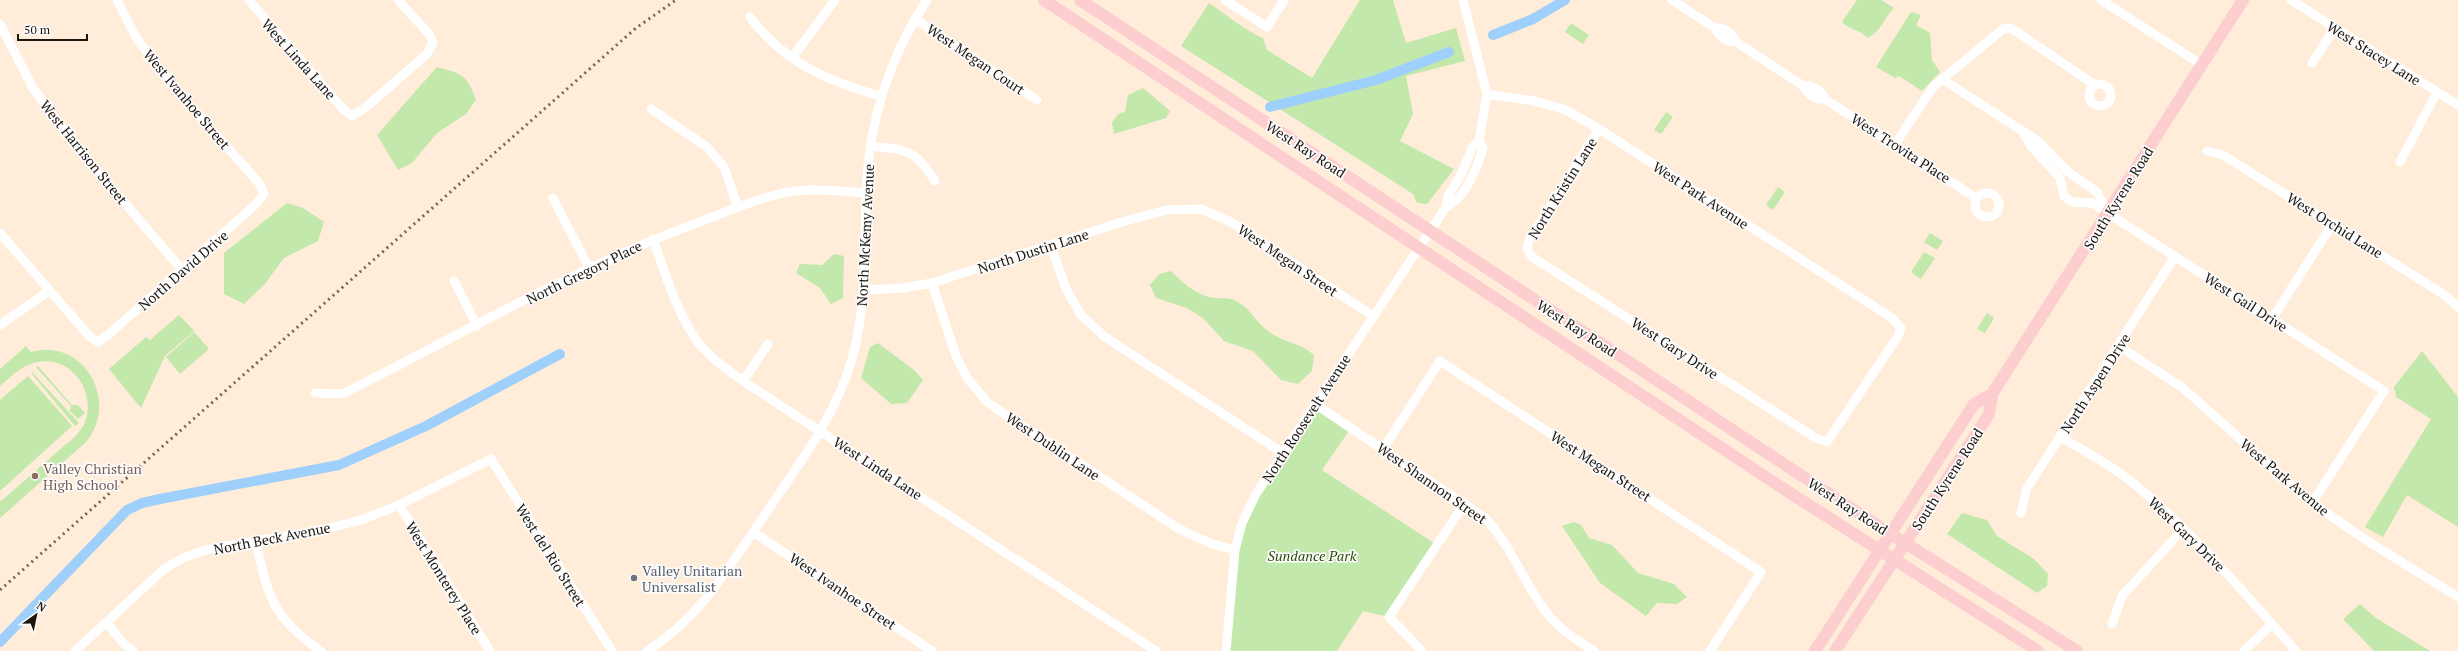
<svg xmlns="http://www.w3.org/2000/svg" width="2458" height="651" font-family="'PT Serif',serif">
  <rect width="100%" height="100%" fill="#ffecd9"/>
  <path fill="#c2e8ac" d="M1360,0H1393L1406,43L1456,28L1465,61L1406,76L1413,114L1400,141L1454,169L1427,204L1417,203L1413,194L1181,46L1209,3C1227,15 1244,30 1263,38L1267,50L1312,78Z
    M1857,0H1881L1894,8C1884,18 1881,31 1868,38C1858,29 1850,30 1842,22Z
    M1911,12L1921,15L1916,25L1930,33L1932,60L1940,72L1922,91L1899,76L1895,78L1876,67Z
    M1571,23L1589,35L1583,44L1565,32Z
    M437,67C463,74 467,75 476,100L466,114L437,133L412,163L398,170L377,135Z
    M1143,88L1170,111L1166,118L1114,134L1112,123L1118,114L1125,112L1128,95Z
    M1666,112L1673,117L1661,134L1654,130Z
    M1778,187L1785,192L1773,210L1766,205Z
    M287,203L303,208L324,222L318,241L284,258L265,284L244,304L224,294V253Z
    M1930,233L1943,241L1937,250L1924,242Z
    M1924,252L1935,258L1921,279L1911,272Z
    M834,254L844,256L843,298L831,304L820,288L796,273L800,264L822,265Z
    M1171,271C1182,282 1194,293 1209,297C1217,299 1226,297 1234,300C1249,306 1255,322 1268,331C1284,343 1298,341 1314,355L1312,371L1298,384L1281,380L1253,351L1224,341L1204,319L1187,308L1156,298L1150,285L1159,274Z
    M1987,313L1994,318L1985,333L1977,329Z
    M179,315L194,331L165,356L141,408L109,369L146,337L150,340Z
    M194,332L209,349L180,374L166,357Z
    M878,343L914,370L923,380L907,403L891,404L861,378L870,347Z
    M26,346L31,352C84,337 120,402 86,442L0,518V502C19,485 38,469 57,452C66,444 77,437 83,426C99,396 73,355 38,362C22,365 11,376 0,386V369Z
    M2422,351L2458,397V527L2407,495L2383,537L2365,527L2431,419L2396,397L2394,387Z
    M38,366L72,405H78L85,413L78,419L70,411L71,406L36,367Z
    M32,372L79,423L75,426L31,373Z
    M28,376L72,426L0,491V400Z
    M1315,404L1351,428L1322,470L1437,545L1389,617L1363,611L1337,651H1226L1242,523Z
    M1962,513L1987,520L1997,536L2034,559L2048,574L2047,586L2037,593L1947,534Z
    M1574,522L1581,525L1589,538L1612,545L1638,573L1674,584L1687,597L1677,604L1657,603L1646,616L1600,583L1562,526Z
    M2360,604L2376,618L2430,651H2374L2343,619Z"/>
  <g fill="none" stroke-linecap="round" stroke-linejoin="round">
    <path stroke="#9fd0fc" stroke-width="10" d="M1493,35L1533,19L1565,0
      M1270,107L1376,80L1449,52
      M0,642L127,510L142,503L160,499L339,465L426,426L560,354"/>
    <path stroke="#fff" stroke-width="9" d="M249,0L343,109L352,116L365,108L427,54L433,43L430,35L398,0
      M1225,0L1267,27L1284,0
      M1672,0L1715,28C1719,37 1726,42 1736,42L1802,85C1808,94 1814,100 1825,99L1976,198
      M2101,0L2202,65
      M2291,0L2458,105
      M750,17C783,62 829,82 881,96
      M915,19L1037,100
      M0,24L33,88L71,140L182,270
      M1715,28C1724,27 1733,33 1736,42
      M792,58L835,0
      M2312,63L2335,28
      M1942,79L2038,141L2067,171L2097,192L2107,212
      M2089 95a11 11 0 1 1 22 0a11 11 0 1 1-22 0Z
      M1802,85C1812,85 1822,90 1825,99
      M1487,94L1534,101L1566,110L1599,129L1892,318L1901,328L1898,336L1827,442L1816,438L1532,257L1527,248L1529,240L1599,129
      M651,109L707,147L724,167L738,207
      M2024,134L2031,146L2060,178L2064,196L2072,202L2092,203L2384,391L2312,503
      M1895,144L1933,87L2003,29L2011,28L2095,85
      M871,146C907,150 915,149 935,181
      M2207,151L2223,155L2446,296L2458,307
      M2400,162L2437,92
      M1975 205a12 12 0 1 1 24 0a12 12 0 1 1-24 0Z
      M553,198L589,268
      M1446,207C1466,198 1477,168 1483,148L1479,141
      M0,233L89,336L98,342L108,335L255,205L264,194L259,183L171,84L137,39L117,0
      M653,239C665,273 675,308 695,338C706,355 727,369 743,381L1156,651
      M1051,246L1066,289L1081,315L1105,337L1283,453
      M454,281L477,326
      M932,283L956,356L968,379L988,403L1179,529L1212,544L1235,550
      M865,290L903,288L932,283L1122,222L1166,210L1201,209L1231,222L1373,316
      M2272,319L2333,223
      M0,325L50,290
      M2119,346L2183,388L2312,503L2366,540L2458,597
      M743,381L768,344
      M315,393L343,394C461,334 577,267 702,221C735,209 770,192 806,190C825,189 846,192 866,193
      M1315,404L1485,518C1516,550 1528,598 1561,628C1571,637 1583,644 1594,651
      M2061,437C2085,452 2111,465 2133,483C2194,533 2244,593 2296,651
      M1383,449L1440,361L1761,572L1710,651
      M399,505L490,651
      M2021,513L2026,490L2175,256
      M753,532L932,651
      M256,541C267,595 273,619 321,651
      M107,623L123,643L133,651
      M2112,624L2122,596L2183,529
      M75,651L164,569L185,557L209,549L322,530L361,520L399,505L491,459L612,651
      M647,651C697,620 726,572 758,525C792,473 835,420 852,359C867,305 864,250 866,194C868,124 889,58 927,0
      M1226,651L1235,550L1242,523L1256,494L1446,207L1448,196L1462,173L1472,148L1479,141L1487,94L1463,0
      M1422,651L1389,617L1465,503
      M2244,651L2272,624"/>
    <path stroke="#fdced0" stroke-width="12" d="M1044,0L1790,493L2038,651
      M1080,0L1875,524L2077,651
      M1815,651L1974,404L1992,394
      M1835,651L1989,414L1992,394L2243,0"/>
    <path stroke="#73685c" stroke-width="3" stroke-dasharray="2 4" stroke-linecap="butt" d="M0,590L636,28L676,0"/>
  </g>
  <circle fill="#8d6e63" stroke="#fcfcfc" stroke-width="1.5" cx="35" cy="476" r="4"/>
  <circle fill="#6b7280" stroke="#fcfcfc" stroke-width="1.5" cx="634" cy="578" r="4"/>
  <g text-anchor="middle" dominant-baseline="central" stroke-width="3.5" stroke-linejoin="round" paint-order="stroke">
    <g font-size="14" fill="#1b150e" stroke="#fcfcfc">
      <text transform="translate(2374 53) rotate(32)">West Stacey Lane</text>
      <text transform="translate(299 59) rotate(48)">West Linda Lane</text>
      <text transform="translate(976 59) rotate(34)">West Megan Court</text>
      <text transform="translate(187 99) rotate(50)">West Ivanhoe Street</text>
      <text transform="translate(1901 148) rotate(33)">West Trovita Place</text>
      <text transform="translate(1306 149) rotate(33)">West Ray Road</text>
      <text transform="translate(84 152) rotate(51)">West Harrison Street</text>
      <text transform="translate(1562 188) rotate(-58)">North Kristin Lane</text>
      <text transform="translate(1701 195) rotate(33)">West Park Avenue</text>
      <text transform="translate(2118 198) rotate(-58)">South Kyrene Road</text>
      <text transform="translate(2335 225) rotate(32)">West Orchid Lane</text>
      <text transform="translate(865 235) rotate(-87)">North McKemy Avenue</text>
      <text transform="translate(1033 251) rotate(-18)">North Dustin Lane</text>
      <text transform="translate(1288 260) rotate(34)">West Megan Street</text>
      <text transform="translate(183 270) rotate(-41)">North David Drive</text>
      <text transform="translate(584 272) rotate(-26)">North Gregory Place</text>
      <text transform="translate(2246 302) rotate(33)">West Gail Drive</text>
      <text transform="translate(1577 328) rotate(33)">West Ray Road</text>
      <text transform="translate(1675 348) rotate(33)">West Gary Drive</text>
      <text transform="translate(2095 383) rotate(-57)">North Aspen Drive</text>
      <text transform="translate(1306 418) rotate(-57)">North Roosevelt Avenue</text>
      <text transform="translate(1053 446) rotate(34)">West Dublin Lane</text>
      <text transform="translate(1601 466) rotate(33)">West Megan Street</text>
      <text transform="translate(878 468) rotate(33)">West Linda Lane</text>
      <text transform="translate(2285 477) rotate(40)">West Park Avenue</text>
      <text transform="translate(1947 479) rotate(-57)">South Kyrene Road</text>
      <text transform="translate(1432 483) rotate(35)">West Shannon Street</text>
      <text transform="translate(1848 506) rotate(33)">West Ray Road</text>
      <text transform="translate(2187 534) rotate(44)">West Gary Drive</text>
      <text transform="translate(272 538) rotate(-11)">North Beck Avenue</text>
      <text transform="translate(551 555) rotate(58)">West del Rio Street</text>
      <text transform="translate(444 578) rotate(58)">West Monterey Place</text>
      <text transform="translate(843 591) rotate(34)">West Ivanhoe Street</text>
    </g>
    <g font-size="14" fill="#785e54" stroke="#fcfcfc" text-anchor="start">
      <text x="43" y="468">Valley Christian<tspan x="43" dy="16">High School</tspan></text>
    </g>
    <g font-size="14" font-style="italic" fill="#294d05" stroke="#fcfcfc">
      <text x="1312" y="555">Sundance Park</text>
    </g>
    <g font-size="14" fill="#5b616d" stroke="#fcfcfc" text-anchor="start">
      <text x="642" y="570">Valley Unitarian<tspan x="642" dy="16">Universalist</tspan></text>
    </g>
  </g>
  <g transform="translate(36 615) rotate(33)" stroke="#fcfcfc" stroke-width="3" paint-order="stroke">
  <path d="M0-3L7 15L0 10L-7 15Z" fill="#1b150e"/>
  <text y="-6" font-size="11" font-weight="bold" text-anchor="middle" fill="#1b150e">N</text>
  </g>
  <path d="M18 34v6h69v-6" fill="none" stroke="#1b150e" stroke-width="2"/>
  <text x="24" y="34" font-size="12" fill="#1b150e" stroke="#fcfcfc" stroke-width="3" paint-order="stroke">50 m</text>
</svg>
